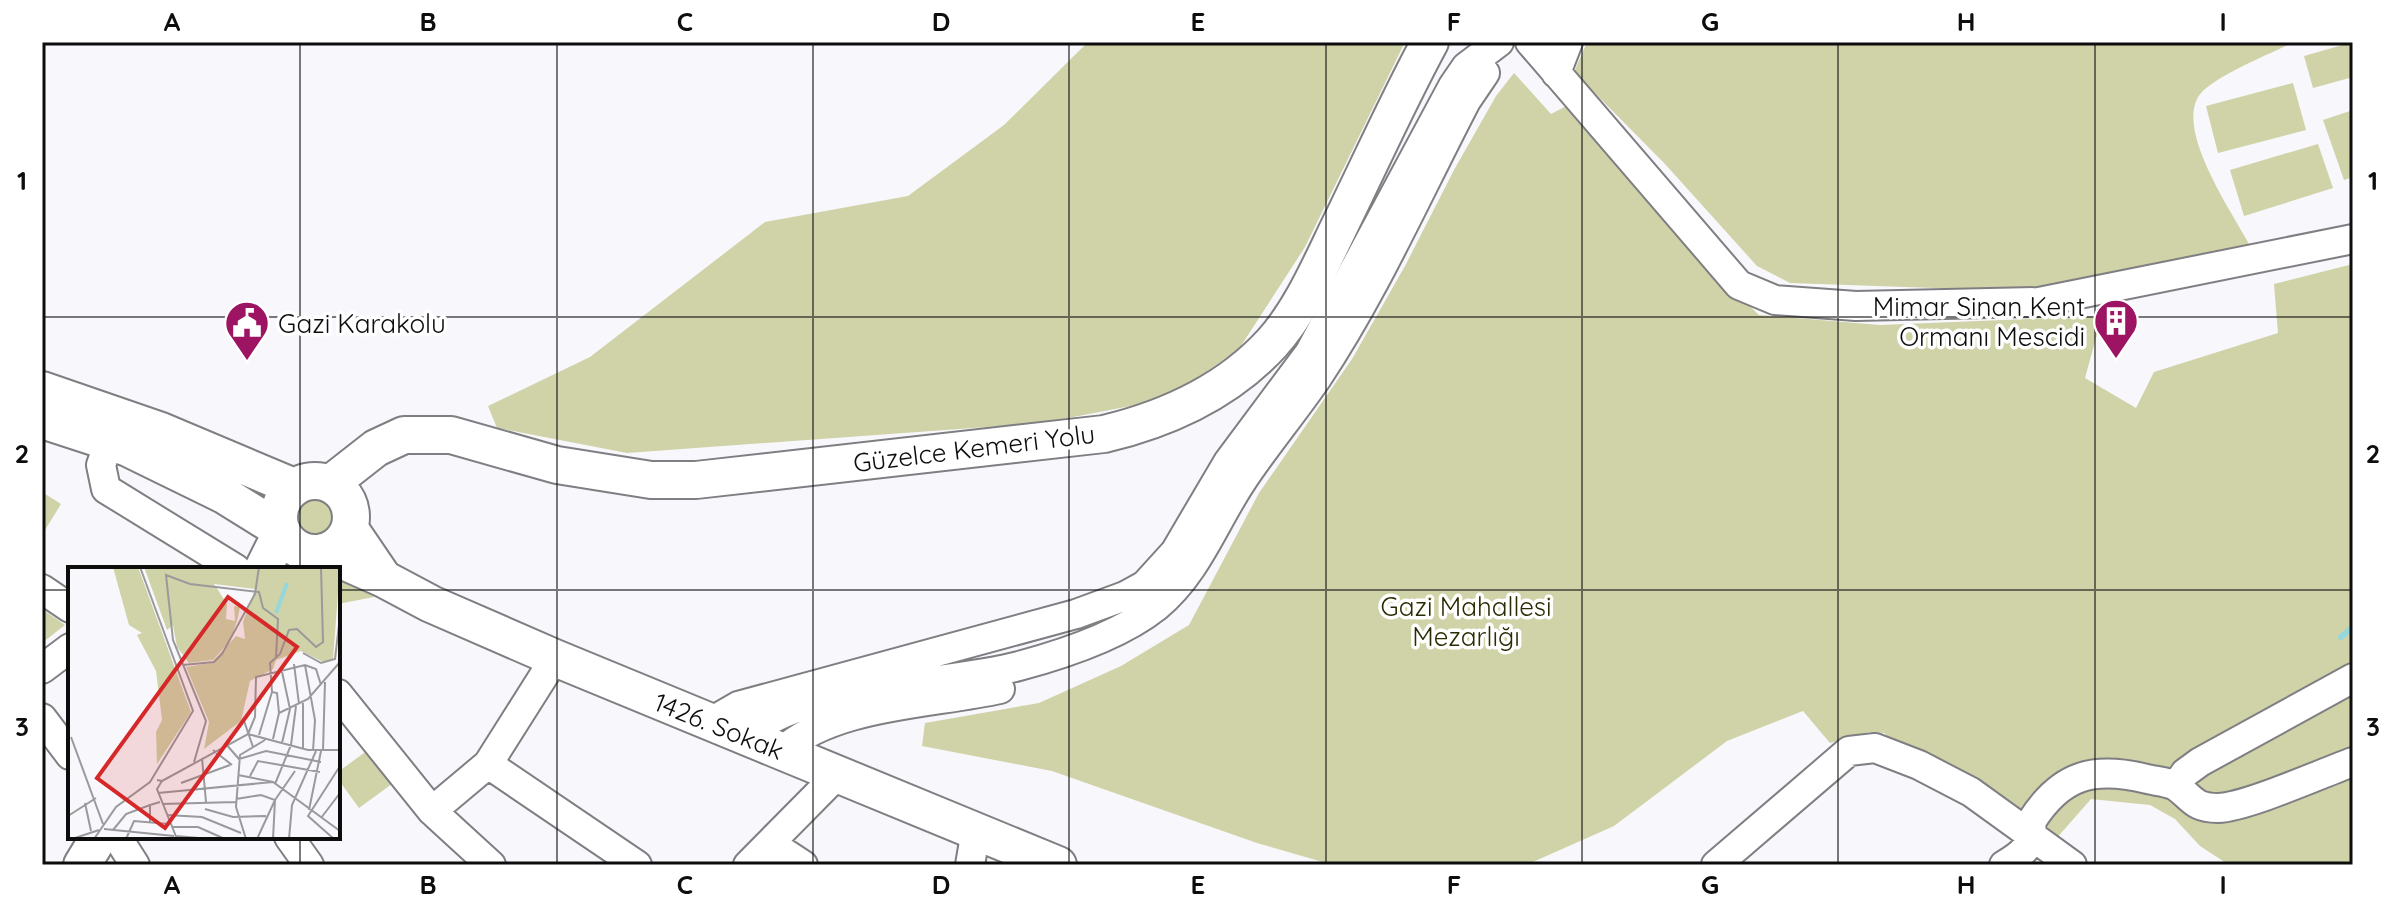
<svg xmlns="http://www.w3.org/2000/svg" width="2395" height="907" font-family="Quicksand,sans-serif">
  <rect width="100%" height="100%" fill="#f8f7fb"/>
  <path fill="#d0d2a8" d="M1088,42H1405L1305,247L1239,349L1167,399L1042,423L627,453L497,428L488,406L590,357L765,222L908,196L1004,125Z
    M1587,42H2294C2272,53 2210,77 2198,97C2177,133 2232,212 2249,244L2130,274L2021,291L1790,283L1757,266L1665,164L1574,72Z
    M2353,42V77L2313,88L2304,56Z
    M1514,73L1551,114L1572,103L1707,265L1759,315L1880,325L2102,316L2085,378L2136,408L2154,372L2278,333L2274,284L2353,264V865H2229L2200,846L2175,819L2150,805L2091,799L2055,840L1898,745L1884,733L1869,732L1830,743L1803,711L1727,741L1614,826L1526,865H1333L1257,843L1052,771L922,746L925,723L1039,703L1121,666L1189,625L1259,493L1352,359L1405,266L1454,170L1496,96Z
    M2293,83L2306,130L2218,153L2206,106Z
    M2353,110V177L2344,180L2323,120Z
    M2318,144L2333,188L2244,216L2230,170Z
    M42,492L61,504L42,535Z
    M291 517a22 22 0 1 1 44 0a22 22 0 1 1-44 0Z
    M344,582L384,595L338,604V583Z
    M42,609L65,625L42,643Z
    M372,747L396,781L359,808L338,779V772Z"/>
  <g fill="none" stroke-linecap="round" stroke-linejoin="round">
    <path stroke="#95d7da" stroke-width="6" d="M2341,637L2353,627"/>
    <g stroke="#7f7e82" stroke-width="32">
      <path id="minor" d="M1530,42L1739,285L1775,300L1856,306L2039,302L2353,239
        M1556,73L1568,42
        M109,442L101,465L106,489L236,569
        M42,589L70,608
        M42,669L70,648
        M338,694L432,811L491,865
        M42,718L70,755
        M713,724L719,717L738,706L1076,614L1125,596L1145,585L1175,552L1228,462L1310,352L1453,86L1466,67L1499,42
        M746,737C801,684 945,686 1019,666C1064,654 1121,635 1157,606C1197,573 1214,523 1242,481C1265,446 1293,413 1317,378C1375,291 1418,193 1466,101L1485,73
        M781,752C833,704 933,704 1000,689
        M488,764L637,865
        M2176,786L2185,773L2200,762L2353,678
        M432,811L488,764L555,658
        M289,837L309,865
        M121,843L135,865
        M771,844L803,865
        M748,865L838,774
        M970,865L976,830
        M1716,865L1849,751L1875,748L1919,765L1971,792L2072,865
        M2004,865C2023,854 2034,845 2031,822C2061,774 2094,766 2147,779C2155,781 2170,782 2177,787C2193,799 2194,808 2218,808C2247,807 2322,773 2353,762"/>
    </g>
    <g stroke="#7f7e82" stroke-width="40">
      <path id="major" d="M42,390L161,431L294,487
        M42,420L128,448L224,495L282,531
        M279 517a36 36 0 1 1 72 0a36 36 0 1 1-72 0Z
        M330,484L376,448L404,435H451L557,465L651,480H696L1104,434C1167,419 1227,392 1272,343C1301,311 1320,266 1339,227C1369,166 1397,103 1430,42
        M323,552L384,579L350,529
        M263,569L282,531
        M384,579L431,604L555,658L1058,865
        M82,865L99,837"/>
    </g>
    <use href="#minor" stroke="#fff" stroke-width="28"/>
    <use href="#major" stroke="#fff" stroke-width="36"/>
  </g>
  <path fill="none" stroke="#0d0d0e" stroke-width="2" stroke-opacity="0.55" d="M300,42V569M557,42V865M813,42V865M1069,42V865M1326,42V865M1582,42V865M1838,42V865M2095,42V865M42,317H2353M42,590H70M338,590H2353M300,837V865"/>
  <defs>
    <g id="building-pin" transform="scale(2.3)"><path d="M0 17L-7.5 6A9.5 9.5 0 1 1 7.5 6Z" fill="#9d1463" stroke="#fff"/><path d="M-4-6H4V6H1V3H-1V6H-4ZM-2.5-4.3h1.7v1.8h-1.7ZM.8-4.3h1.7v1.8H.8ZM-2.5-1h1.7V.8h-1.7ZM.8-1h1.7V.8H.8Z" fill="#fff"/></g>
    <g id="civic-pin" transform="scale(2.3)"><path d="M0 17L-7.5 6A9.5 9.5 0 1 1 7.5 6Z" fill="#9d1463" stroke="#fff"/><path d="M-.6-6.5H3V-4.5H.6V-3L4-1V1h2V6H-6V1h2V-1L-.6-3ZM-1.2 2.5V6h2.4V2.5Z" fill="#fff"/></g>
  </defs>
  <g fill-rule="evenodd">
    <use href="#building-pin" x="2116" y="321"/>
    <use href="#civic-pin" x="247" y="323"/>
  </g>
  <g text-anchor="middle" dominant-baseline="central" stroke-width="7" stroke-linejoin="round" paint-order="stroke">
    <g font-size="26" fill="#0d0d0e" stroke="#fff" text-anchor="end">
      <text x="2085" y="306">Mimar Sinan Kent<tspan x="2085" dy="30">Ormanı Mescidi</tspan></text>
      <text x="278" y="323" text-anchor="start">Gazi Karakolu</text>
    </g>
    <g font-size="26" fill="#0d0d0e" stroke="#fff">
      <text transform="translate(974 448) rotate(-7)">Güzelce Kemeri Yolu</text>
      <text transform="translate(719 726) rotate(22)">1426. Sokak</text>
    </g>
    <g font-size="26" fill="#2c2c04" stroke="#fff">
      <text x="1466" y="606">Gazi Mahallesi<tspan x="1466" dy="30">Mezarlığı</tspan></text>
    </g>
  </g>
  <g transform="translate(68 567)">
    <rect width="272" height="272" fill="#f8f7fb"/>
    <path d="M45,0H70L123,145L89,197L88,165L94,153L88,104L69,68L74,66L61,58ZM76,0H272L265,92L257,96L233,84L208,93L205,102L182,114L173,154L136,182L141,155L118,100L143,96L168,69L177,72L175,55L187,22L146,17L159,37L158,52L167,54L166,39L172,40L169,54L162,74L145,93L121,96L109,80L105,58L99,63Z" fill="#d0d2a8"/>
    <path fill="none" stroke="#95d7da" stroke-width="4" d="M208,46L219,16"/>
    <path fill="none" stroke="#9a999c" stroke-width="2" d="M235,86L253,96L267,92L272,49M226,97L231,137M115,98L146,95L154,87L187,27L191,0M237,98L247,153L245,184M213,100L222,142L214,176M204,125L209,126L211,146M235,136V182M175,151L185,180M180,167L187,150L188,110L237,98L248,102L253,118M191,168L204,125L202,96L212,87L221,63L229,62L248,80L255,75L253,0M3,170L35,257M205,172L211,146L240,132L272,95M157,176L171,192L198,184L253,195M145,183L164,198M255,183L257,115M134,191L138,235M126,195L138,154L105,73L98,8L122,17L191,25L195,41L210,52L208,90M170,208L205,215L272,264M182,209L190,194L252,205M89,213L94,214L89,222L109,272M94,214L180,167L240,183H272M113,216L162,198M207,217L223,178L228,139M90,226L205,215M168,232L193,228L207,233L189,272M17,236L23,264M94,237L168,235M137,242L165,250L198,249M241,243L253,184M99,248L134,250L173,266M0,249L28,231M253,251L272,226M82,256V238L92,235M104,260H130L157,272M36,262L106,269M45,263L58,247L82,238M108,269L142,272M4,272L31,263M26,272L48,240L82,215L125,144L72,0M58,272L66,254L101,257M178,272L168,240L172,188L197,173M205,272L207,233L227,204M221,272L224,238L248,184M266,272L240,249L272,199"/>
    <path fill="#d62828" fill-opacity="0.15" stroke="#d62828" stroke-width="4" d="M160,30L229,80L97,261L29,211Z"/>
    <rect width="272" height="272" fill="none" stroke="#0d0d0e" stroke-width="4"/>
  </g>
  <rect width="2395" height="907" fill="none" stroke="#ffffff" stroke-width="88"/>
  <rect x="44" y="44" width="2307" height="819" fill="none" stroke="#0d0d0e" stroke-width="3"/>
  <g font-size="26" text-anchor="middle" font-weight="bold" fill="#0d0d0e">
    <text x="172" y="31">A</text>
    <text x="428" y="31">B</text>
    <text x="685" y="31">C</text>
    <text x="941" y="31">D</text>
    <text x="1198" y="31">E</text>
    <text x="1454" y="31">F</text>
    <text x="1710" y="31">G</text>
    <text x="1966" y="31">H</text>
    <text x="2223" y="31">I</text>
    <text x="22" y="190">1</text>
    <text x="2373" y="190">1</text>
    <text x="22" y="463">2</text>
    <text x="2373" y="463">2</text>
    <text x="22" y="736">3</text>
    <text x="2373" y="736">3</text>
    <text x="172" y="894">A</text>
    <text x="428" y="894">B</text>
    <text x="685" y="894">C</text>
    <text x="941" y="894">D</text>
    <text x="1198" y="894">E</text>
    <text x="1454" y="894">F</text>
    <text x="1710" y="894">G</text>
    <text x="1966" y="894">H</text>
    <text x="2223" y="894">I</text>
  </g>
</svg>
